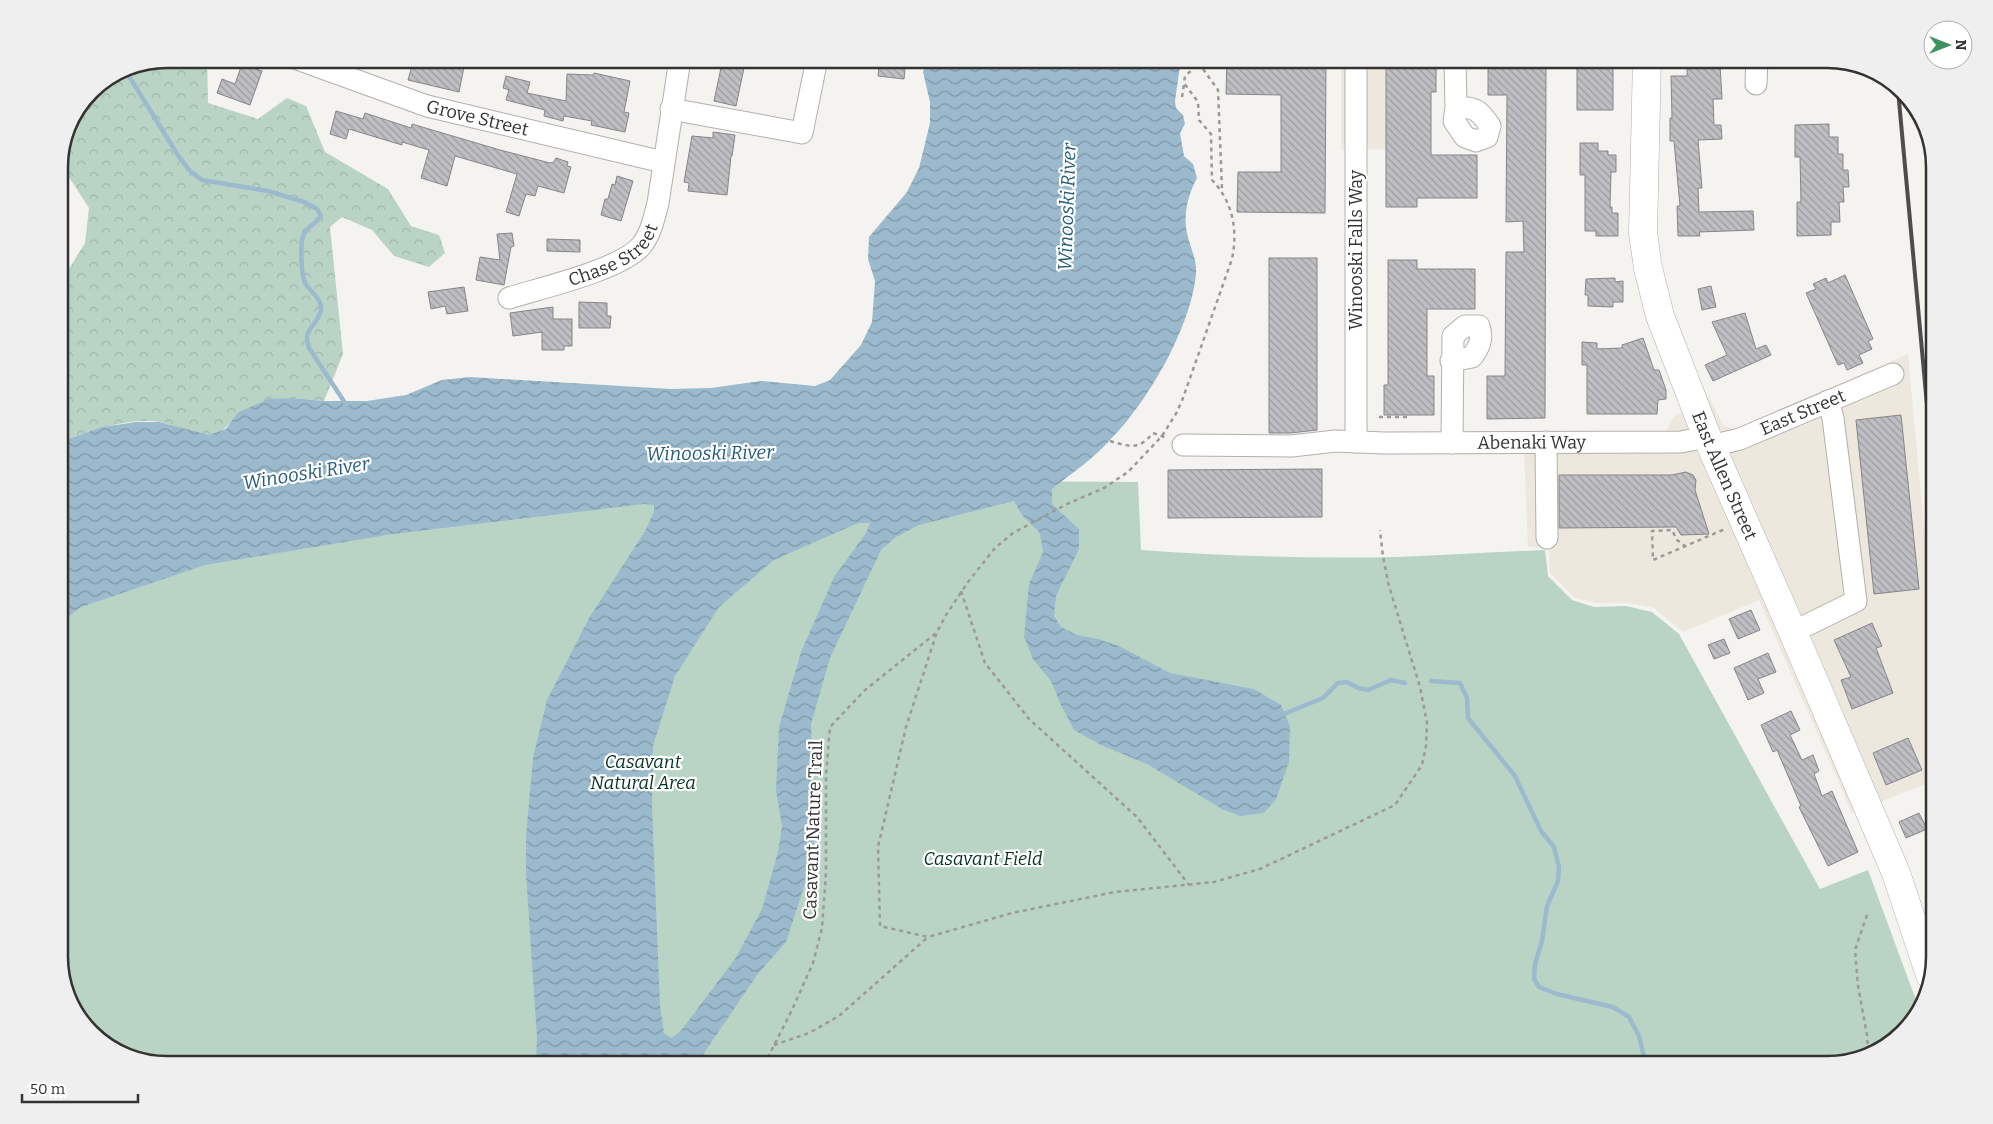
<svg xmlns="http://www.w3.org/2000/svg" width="1993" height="1124" font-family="Bitter,serif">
  <defs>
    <pattern id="forest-crowns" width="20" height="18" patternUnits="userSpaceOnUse" patternTransform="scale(1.25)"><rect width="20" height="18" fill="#b9d4c5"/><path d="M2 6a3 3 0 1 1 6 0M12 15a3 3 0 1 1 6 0" fill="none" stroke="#a0b6aa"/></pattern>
    <pattern id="water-waves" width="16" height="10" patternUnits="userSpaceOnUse" patternTransform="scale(1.25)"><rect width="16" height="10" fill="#9bbacd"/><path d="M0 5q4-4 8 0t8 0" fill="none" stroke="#7f98a7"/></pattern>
    <pattern id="building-back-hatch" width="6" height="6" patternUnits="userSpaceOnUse" patternTransform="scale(1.25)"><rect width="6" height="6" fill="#bfbec3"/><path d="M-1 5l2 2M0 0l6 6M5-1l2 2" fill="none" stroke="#9c9b9f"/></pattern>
  </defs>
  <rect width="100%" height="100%" fill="#f5f3ef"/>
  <path fill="#ede8dd" d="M1341,59H1438V75H1410L1409,149L1341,150Z
    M1908,354L1934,637V781L1852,813L1759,600L1683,632L1654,608L1629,603H1596L1575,598L1550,573L1549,551L1544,547H1528L1524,453H1655L1673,417L1709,397L1723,425L1735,429Z"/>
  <path fill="url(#forest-crowns)" d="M166,59H207L208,103L258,119L287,98L306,106L325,152L388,189L411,226L439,235L445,253L429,267L394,256L372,230L342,217L330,227L343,354L324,401L293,398L237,413C230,424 223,434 208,435C192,436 176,425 160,422C128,417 89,431 59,442V285L85,243L89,208L67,174L59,169C59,126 85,86 125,67C136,62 154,61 166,59Z"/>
  <path fill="#b9d4c5" d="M643,479L1138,482L1141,550C1226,556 1312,559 1397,557C1446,555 1496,552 1545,550L1548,576L1572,600L1594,607L1626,606L1652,612L1679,634L1820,889L1868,870L1920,1011L1881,1051L1827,1065H166L113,1051L77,1017L59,964V574Z"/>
  <path fill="url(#water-waves)" fill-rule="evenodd" d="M930,59H1181L1175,101L1176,108L1183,115L1185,124L1180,133L1184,156L1193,164L1197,178C1188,194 1183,215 1187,233C1190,248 1197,258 1196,274C1191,327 1148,402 1110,440C1093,459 1072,473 1052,489V504L1079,529V549L1056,596L1054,616L1061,627L1077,635L1098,639L1119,646L1170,673L1254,689L1281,705L1290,726L1289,762L1276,799L1264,813L1240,816L1222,809L1147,764L1101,745L1074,730L1061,705L1051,681L1033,659L1024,637L1029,584L1043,552L1040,533L1022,515L1014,501L919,525L896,537L881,550L830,658L811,724L814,832L813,859L786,942L757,975L696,1065H536L537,1037L526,874V836L533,758L547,700L589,618L645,531L654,512V505L644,504L393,534L205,565L81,607L59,624V442L102,427L136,422H159L209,435L226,429L237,413L268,399L293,398L324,401H367L406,395L442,380L470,377L671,389L711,388L761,381L815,386L830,380L861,345L872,322L875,281L868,259L869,237L907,192L919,168L930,123V102L923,72L927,61ZM858,523H870L866,533L834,577L801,652L779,727L776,791L782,826L778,852L762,909L735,959L680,1032L671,1038L664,1033L660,1005L652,808L653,746L675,676L719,607L774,560Z"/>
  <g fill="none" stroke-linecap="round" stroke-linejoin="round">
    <path stroke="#9bbacd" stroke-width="4.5" d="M124,68L179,157L190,171L202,180L268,191L304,202L317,209L321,216C317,224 306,226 303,236C300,246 301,273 305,283C310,291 322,299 321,309C319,326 301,328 309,348L347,406
      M1431,681L1460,683L1467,698L1468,718L1515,776L1541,831L1554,847L1559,867L1558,881L1547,906L1542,941L1535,964L1534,979L1539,987L1557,994L1613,1007L1629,1017L1639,1036L1646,1065
      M1279,716L1323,698L1338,683L1347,682L1358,688L1368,690L1391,680L1405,683"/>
  </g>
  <path fill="url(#building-back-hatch)" stroke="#868589" d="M414,59H428L464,67L459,92L408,80Z
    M880,59H906L904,79L878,76Z
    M1227,59H1326L1325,213L1237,212L1238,172H1281V95L1226,94Z
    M1386,59H1436V92H1431V155H1477V198H1417V207H1386Z
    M1488,59H1546L1545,418L1487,419V376H1505L1506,252H1524L1523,221L1506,222L1507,95H1488Z
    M1577,59H1613V110H1577Z
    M722,63L744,68L736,106L714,101Z
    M242,64L262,71L250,105L217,93L222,79L235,84Z
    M1720,64L1722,99H1713L1714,125H1721L1722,139L1698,140L1702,188H1698L1699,212L1753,211L1754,230L1699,232L1700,236H1678L1677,206H1680L1674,141H1670V118H1672L1671,76H1687V65Z
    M594,73L630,81L624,112L629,113L625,132L591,125L592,121L564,116L563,121L544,116L545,110L506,100L509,90L503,88L506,76L530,82L527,93L566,101L567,74L593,75Z
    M336,111L363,119L365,113L411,128L412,124L500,150L550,163L554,162L556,158L568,162L567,166L571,167L564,193L538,186L535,196L526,194L519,216L506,212L517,174L455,156L447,186L421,178L429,150L402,142V145L349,129L346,139L330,134Z
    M1829,124V137H1838V154H1843V170H1848L1849,187H1843L1844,202H1839L1840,222H1831V235L1797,236V202H1801L1800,157H1795V125Z
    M713,132L735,135L732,156H731L727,195L688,191L689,183L684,182L692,136L713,138Z
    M1580,143H1598V151H1608V155H1616V172H1611L1610,207H1612V213H1618V236H1596V231H1585V175H1580Z
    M617,176L633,181L621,221L601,215L605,199H608L612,184L615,185Z
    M512,233L514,246L511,247L504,285L476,280L480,257L500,260L497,234Z
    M547,239L580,240V252L547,251Z
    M1269,258H1317V430L1291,433H1269Z
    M1388,260H1417V269H1475V309H1427V376H1434V415H1384V385H1388Z
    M1845,275L1873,339L1868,341L1872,349L1859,355L1863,363L1847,370L1844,363L1838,365L1806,293L1816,289L1813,284L1826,278L1828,283Z
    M1615,278V282L1623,281V302H1613V307L1588,306V295H1585L1586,279Z
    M1711,286L1716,307L1702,310L1698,289Z
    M464,287L468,311L447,314L445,306L431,309L428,292Z
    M579,302L607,303V316H611L610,328H579Z
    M553,307V319H572V346H564V350H542V332L513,336L510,313Z
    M1745,313L1756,349L1766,345L1771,355L1713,381L1705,365L1727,355L1712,322Z
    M1643,338L1654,370H1659L1666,390V399L1658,400L1657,414H1587V365H1582V342L1597,343V349L1622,348V345Z
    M1901,415L1919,589L1874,594L1856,420Z
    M1322,469V517L1168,518V470Z
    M1686,472L1693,475L1696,480L1695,490L1709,534L1681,535L1676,527L1559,528V475H1672Z
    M1751,610L1760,630L1738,639L1729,619Z
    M1872,623L1882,646L1876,648L1893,693L1852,709L1841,680L1851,677L1834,640Z
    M1724,639L1730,653L1714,659L1708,645Z
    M1768,653L1776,672L1758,679L1764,693L1748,700L1734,668Z
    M1791,711L1800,730L1790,735L1802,760L1813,755L1819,771L1814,774L1822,796L1832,791L1858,852L1828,866L1799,807L1801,806L1777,750L1773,752L1761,725Z
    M1908,738L1922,770L1886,785L1873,753Z
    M1919,813L1927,829L1906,838L1899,822Z"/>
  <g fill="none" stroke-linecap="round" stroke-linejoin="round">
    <g stroke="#b2b0ac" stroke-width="23">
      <g id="minor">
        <path id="s1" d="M297,59L427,106L663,162"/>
        <path d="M1356,59V442"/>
        <path d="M1455,59L1456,108L1454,121L1465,137L1476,141L1487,137L1490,126C1480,111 1475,106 1456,108"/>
        <path d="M1756,84L1757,59"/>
        <path d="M671,109L802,133L817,59"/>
        <path id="s2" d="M509,298C541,288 620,270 641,246C651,234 654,218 658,203L680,59"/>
        <path d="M1451,361L1472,357C1480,346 1483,339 1479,326H1465L1453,336L1452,443"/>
        <path d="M1546,442L1547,538"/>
        <path id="s3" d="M1183,445L1292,446L1335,441L1384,443L1681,442L1707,437"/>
        <path id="s4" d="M1711,446L1740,439L1893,374"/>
        <path d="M1793,632L1856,601L1833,418L1828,401"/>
      </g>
    </g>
    <g stroke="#b2b0ac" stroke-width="29">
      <g id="major">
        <path id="s5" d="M1647,59L1643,233L1648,268L1660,316L1707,437L1802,653L1896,873L1930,975"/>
      </g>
    </g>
    <path stroke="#9b9a97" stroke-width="2.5" stroke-dasharray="4 4" stroke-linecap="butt" d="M1199,59V64L1185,76L1184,83L1198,102L1199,120L1211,134L1212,180C1233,202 1238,230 1232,259L1183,398L1177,412L1162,436L1128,472L1104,488L1067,504L1013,533L995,548L968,582L946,615L937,632L906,727L878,847L880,926L928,937L1012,913L1115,892L1214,882L1260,869L1395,805L1422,765L1426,746L1427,723L1420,687L1389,586L1383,557L1380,530
      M1203,69L1218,90L1222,189
      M1182,97L1184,84
      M1379,417H1407V415
      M1110,441C1130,447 1139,450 1153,433L1167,438
      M1686,547L1677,540L1672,530L1652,531L1653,560L1725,529
      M961,591L985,663L1029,719L1137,817L1189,885
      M1867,915L1855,950L1858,986L1867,1035L1868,1054
      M774,1045L809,1033L839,1016L928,937
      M764,1065L792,1010L813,963L822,928L826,873V774L830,727L865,690L936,633"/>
    <use href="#minor" stroke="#fff" stroke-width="21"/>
    <use href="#major" stroke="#fff" stroke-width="28"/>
    <path stroke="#4f4d4c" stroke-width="4" d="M1898,90L1934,481"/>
  </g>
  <g text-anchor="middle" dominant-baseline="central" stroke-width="4.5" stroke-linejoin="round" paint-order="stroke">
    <g font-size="18" fill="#343332" stroke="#fff">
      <text stroke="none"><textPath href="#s1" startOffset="190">Grove Street</textPath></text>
      <text stroke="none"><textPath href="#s2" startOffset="115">Chase Street</textPath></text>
      <text transform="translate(1356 250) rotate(-90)">Winooski Falls Way</text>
      <text stroke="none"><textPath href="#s4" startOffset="98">East Street</textPath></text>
      <text stroke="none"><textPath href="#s3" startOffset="349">Abenaki Way</textPath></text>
      <text stroke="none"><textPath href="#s5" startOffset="431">East Allen Street</textPath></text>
      <text transform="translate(813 830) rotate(-88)">Casavant Nature Trail</text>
    </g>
    <g font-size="18" font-style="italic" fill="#043220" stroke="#fff">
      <text x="643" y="762">Casavant<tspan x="643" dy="21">Natural Area</tspan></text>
      <text x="983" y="859">Casavant Field</text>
    </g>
    <g font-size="19" font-style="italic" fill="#265b79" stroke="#fff">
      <text transform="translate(1067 207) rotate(-88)">Winooski River</text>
      <text transform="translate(710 453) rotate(-1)">Winooski River</text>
      <text transform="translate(306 473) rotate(-9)">Winooski River</text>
    </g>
  </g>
  <path d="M0 0H1993V1124H0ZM167 68H1827A99 99 0 0 1 1926 167V957A99 99 0 0 1 1827 1056H167A99 99 0 0 1 68 957V167A99 99 0 0 1 167 68Z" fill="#efefef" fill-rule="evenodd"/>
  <path fill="none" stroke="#343332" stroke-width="2.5" d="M167 68H1827A99 99 0 0 1 1926 167V957A99 99 0 0 1 1827 1056H167A99 99 0 0 1 68 957V167A99 99 0 0 1 167 68Z"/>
  <g transform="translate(1948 45) rotate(90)"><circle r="24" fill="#ffffff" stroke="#aeadad"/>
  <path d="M0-4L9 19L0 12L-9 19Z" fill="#3f9162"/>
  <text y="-8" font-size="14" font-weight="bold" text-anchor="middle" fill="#343332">N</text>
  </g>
  <path d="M22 1094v8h116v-8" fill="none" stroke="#343332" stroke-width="2.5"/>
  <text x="30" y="1094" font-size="15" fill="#343332" stroke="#ffffff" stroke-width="4" paint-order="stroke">50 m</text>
</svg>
